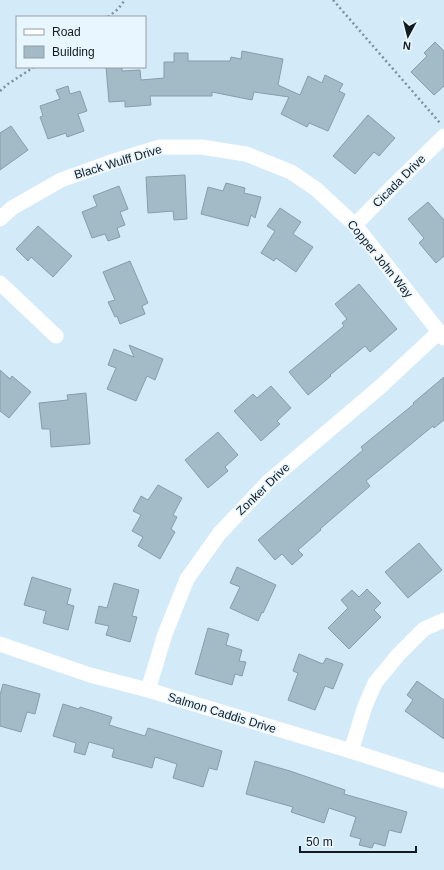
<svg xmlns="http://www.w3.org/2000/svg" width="444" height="870" font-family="Arial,sans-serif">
  <rect width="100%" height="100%" fill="#d3ebf9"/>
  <path fill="#a3bac7" stroke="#879daa" d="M435,42L444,51V86L434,95L411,72L427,56L424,53Z
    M242,51L283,59L278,85L300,95L308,76L322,83L325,75L343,84L339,91L345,94L328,131L309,123L307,127L281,114L289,97L254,92L252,100L212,92V96H150L151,105L125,107V101L109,102L106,67H122V71L140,70L141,80L164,78V62H174V53H188V61H230L231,57L241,59Z
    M68,86L70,94L80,91L87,111L78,114L84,131L67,137L66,133L48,139L40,117L43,116L40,106L60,99L56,90Z
    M368,115L395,138L379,156L374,152L355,174L333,156Z
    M11,126L28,150L0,170V133Z
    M185,175L187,219L174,220L173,211L148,213L146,177Z
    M226,183L245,188L244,193L261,197L255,218L251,215L248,226L201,214L208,187L223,191Z
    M119,186L128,209L120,212L125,225L117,228L120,237L108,241L105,234L92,238L82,212L97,206L93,196Z
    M428,202L444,220V256L436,263L419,243L424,238L408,219Z
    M280,208L301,222L293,234L313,247L296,272L276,258L274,261L261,253L275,231L267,226Z
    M38,226L72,256L53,277L31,257L28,261L16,249Z
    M130,261L148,303L142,306L145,314L120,324L117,316L115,317L108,302L115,300L103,272Z
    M359,284L397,329L370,352L365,346L330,375L331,376L308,395L289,372L344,326L342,323L347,319L335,304Z
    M129,345L163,359L155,380L147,376L136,401L107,389L116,368L108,365L114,349L134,357Z
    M0,370L10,379L12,376L31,392L9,418L0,411Z
    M444,377V420L434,428L433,426L366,481L370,486L320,529L321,530L298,550L303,555L292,565L282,554L275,560L258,540L363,450L361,447L414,404L413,403Z
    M271,386L291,408L277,421L280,424L261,441L234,411L253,394L257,398Z
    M86,393L90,444L51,447L50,429H42L39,403L68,400L67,395Z
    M218,432L238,455L225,467L228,471L208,488L185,460Z
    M158,485L182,498L173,515L177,517L171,529L175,532L160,559L138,546L143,537L132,531L141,515L133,511L141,496L148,500Z
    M419,543L442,570L408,598L385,572Z
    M237,567L276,585L263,613L262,612L258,621L230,608L240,587L230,583Z
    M32,577L71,589L67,604L74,606L68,630L43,623L46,611L24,605Z
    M114,583L139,590L132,616L137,617L130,642L106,635L109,626L95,623L99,606L107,608Z
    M367,589L381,603L374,610L381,617L349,649L328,628L348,608L341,600L352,590L359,597Z
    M208,628L229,634L226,645L242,650L239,661L246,662L242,676L235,674L232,685L195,674Z
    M299,654L323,664L326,658L343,664L333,689L325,686L315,710L288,700L298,673L293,671Z
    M417,681L444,700V739L405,711L413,700L407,695Z
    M3,684L40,694L35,714L27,712L21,732L0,726V695Z
    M63,704L79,709L80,707L112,717L109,725L145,736L148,728L222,751L217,770L209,768L203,787L173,778L177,764L155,757L152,768L112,757L114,749L89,742L85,755L74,752L76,743L53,736Z
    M255,761L290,771L345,790L344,794L407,812L401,833L389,830L385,846L374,843L372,848L359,845L361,839L350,836L356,817L329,808L324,823L291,812L293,807L246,794Z"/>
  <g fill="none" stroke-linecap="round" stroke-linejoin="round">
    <path stroke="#7e8f99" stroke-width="2.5" stroke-dasharray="2 3" stroke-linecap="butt" d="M333,0L440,123
      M108,17L118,9L125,0
      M0,91L8,84L34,67"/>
    <path stroke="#fff" stroke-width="15" d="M0,219L12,208L61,180L111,162L160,147H201L246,154L291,172L316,189L355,225L444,338
      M355,225L393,186L444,136
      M0,283L56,336
      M0,644L90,675L148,690L351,751L444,781
      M148,690L165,634L187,579L219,534L268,482L380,387L439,332
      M351,751L365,706L375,683L398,655L424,629L444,620"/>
  </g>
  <g text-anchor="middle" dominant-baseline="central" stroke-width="3" stroke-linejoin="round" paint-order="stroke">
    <g font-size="12" fill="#131b20" stroke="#e8f6ff">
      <text transform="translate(118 162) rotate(-17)">Black Wulff Drive</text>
      <text transform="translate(399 181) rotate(-45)">Cicada Drive</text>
      <text transform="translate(380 259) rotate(51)">Copper John Way</text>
      <text transform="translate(263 489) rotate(-44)">Zonker Drive</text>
      <text transform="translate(222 713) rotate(17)">Salmon Caddis Drive</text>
    </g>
  </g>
  <rect x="16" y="16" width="130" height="52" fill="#e8f6ff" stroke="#939ea6"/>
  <rect x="24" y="29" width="20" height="6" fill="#ffffff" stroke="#939ea6"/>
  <text x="52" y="36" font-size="12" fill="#131b20">Road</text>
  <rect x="24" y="46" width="20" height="12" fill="#a3bac7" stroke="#939ea6"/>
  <text x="52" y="56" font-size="12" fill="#131b20">Building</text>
  <g transform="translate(408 36) rotate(187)" stroke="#e8f6ff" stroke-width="3" paint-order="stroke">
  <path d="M0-3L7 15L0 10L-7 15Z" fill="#131b20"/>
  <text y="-6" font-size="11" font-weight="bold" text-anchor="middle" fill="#131b20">N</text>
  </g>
  <path d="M300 846v6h116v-6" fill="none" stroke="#131b20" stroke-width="2"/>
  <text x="306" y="846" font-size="12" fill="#131b20" stroke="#e8f6ff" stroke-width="3" paint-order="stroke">50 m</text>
</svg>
